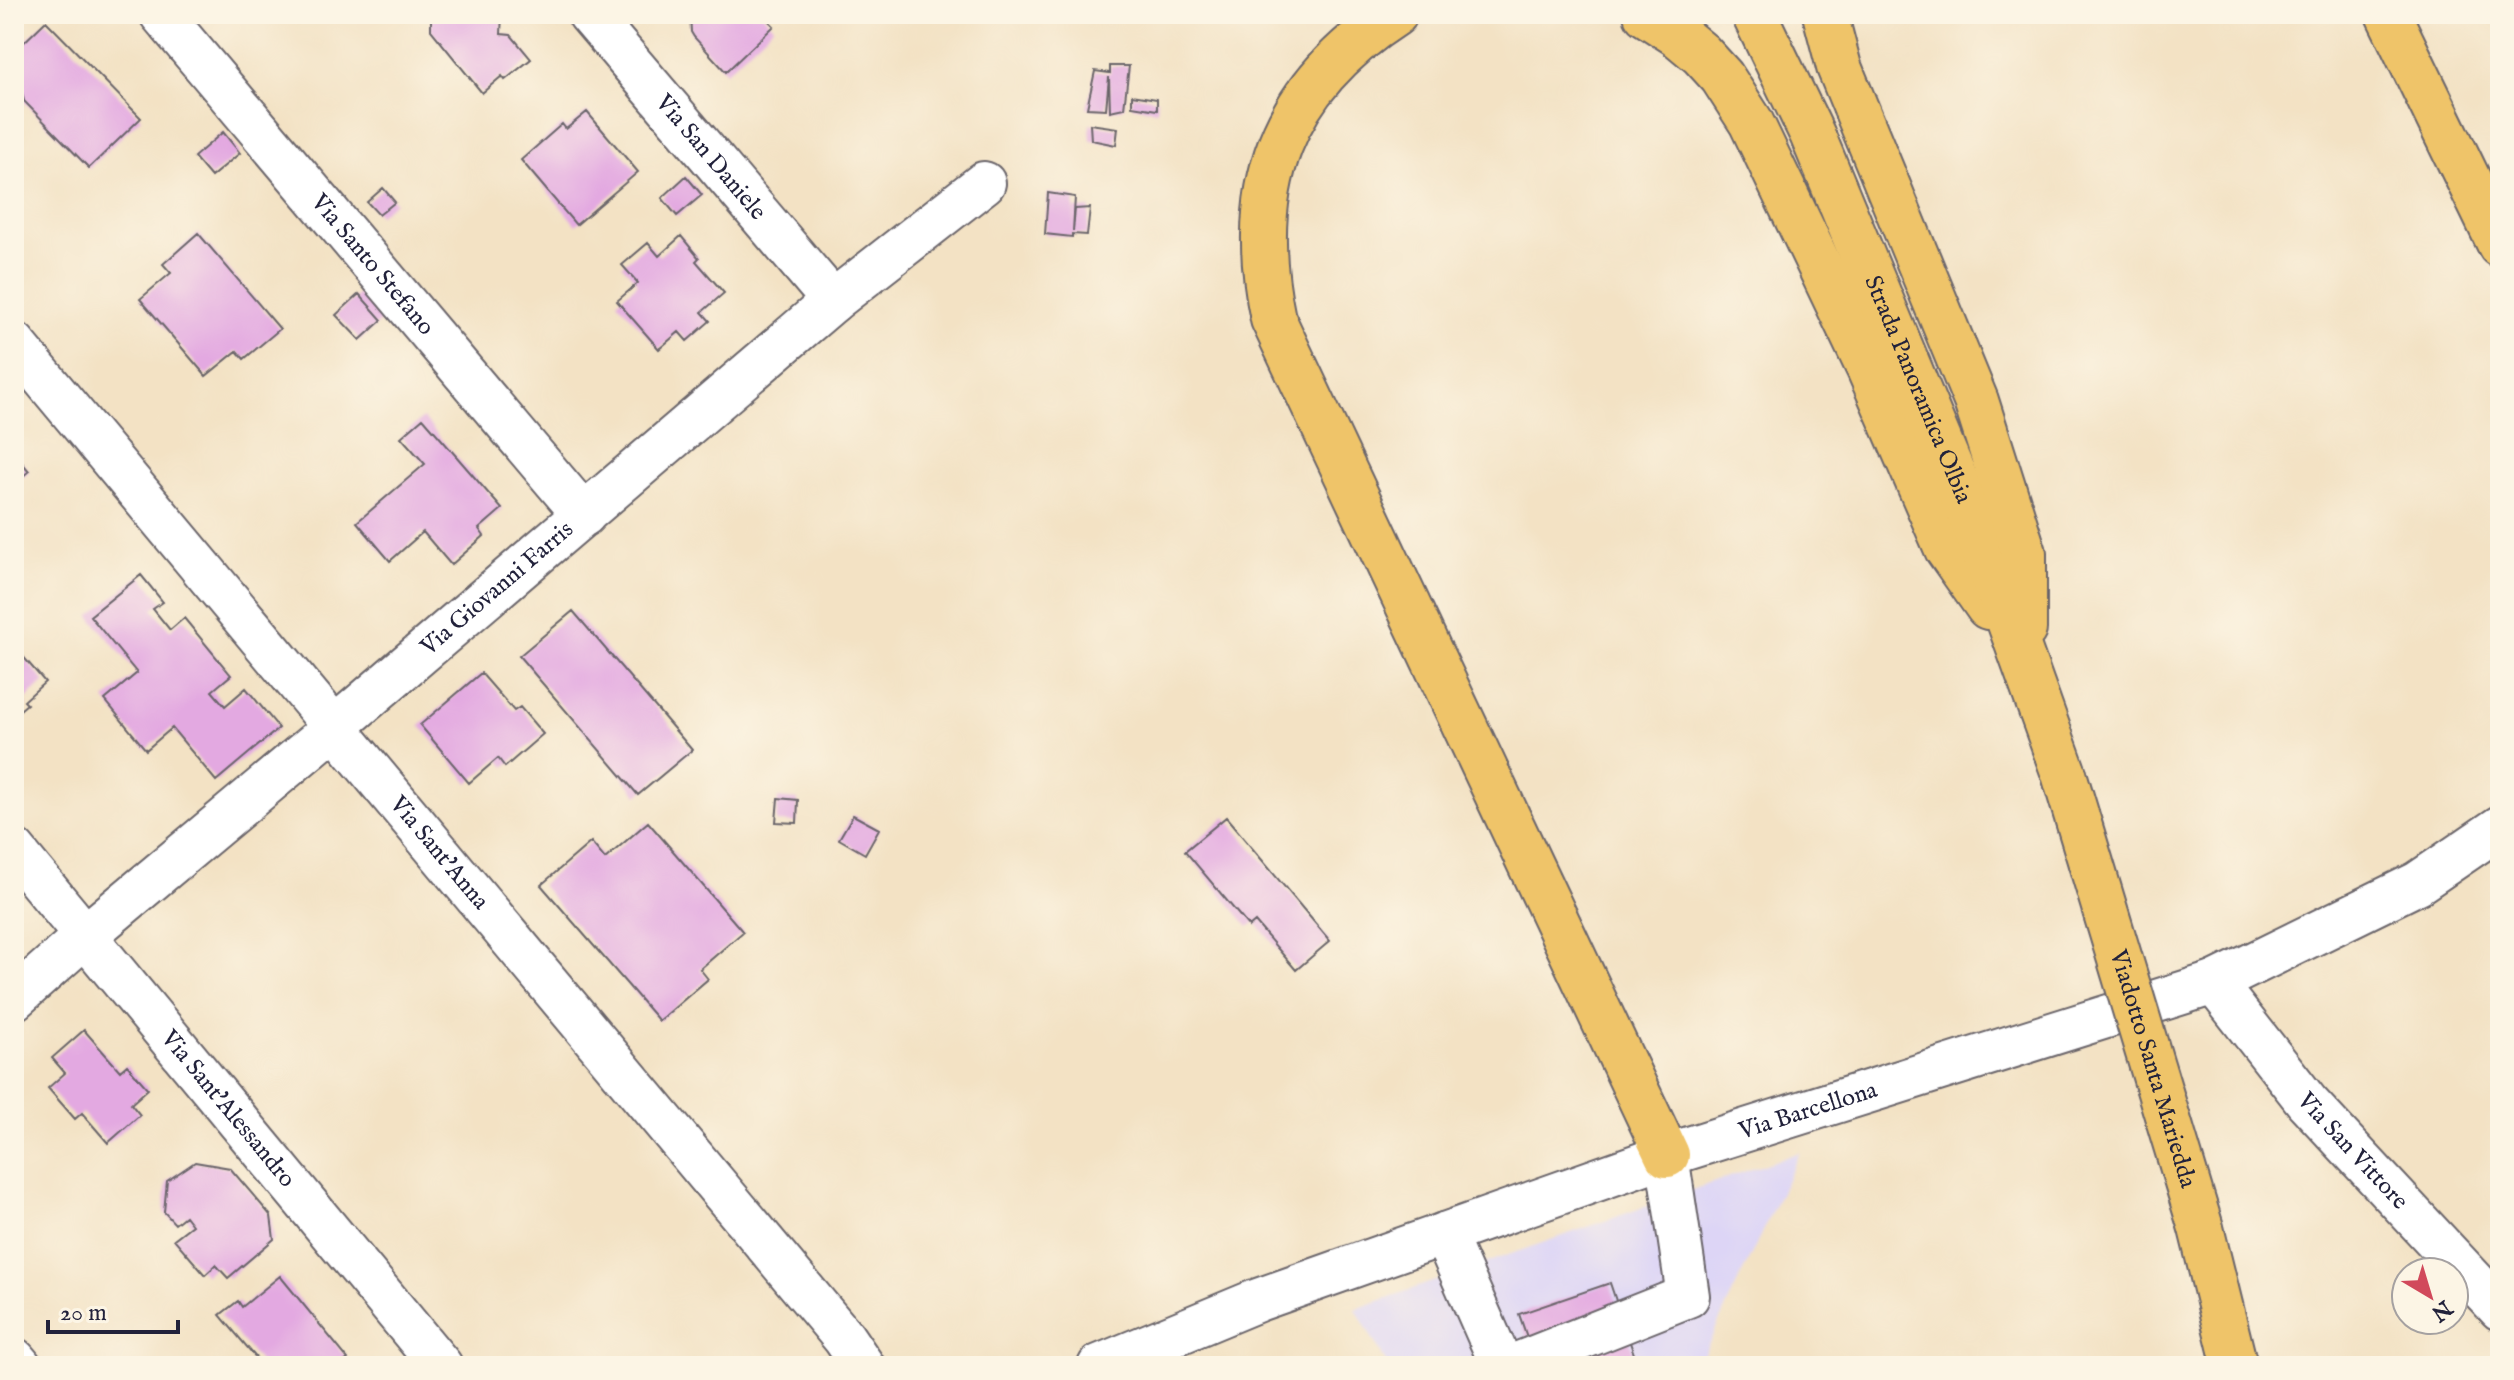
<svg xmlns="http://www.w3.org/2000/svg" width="2514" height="1380" font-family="'IM FELL English',serif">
  <rect width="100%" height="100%" fill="#fcf5e5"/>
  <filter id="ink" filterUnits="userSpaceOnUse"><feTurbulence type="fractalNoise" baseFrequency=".0125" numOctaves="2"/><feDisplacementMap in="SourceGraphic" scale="16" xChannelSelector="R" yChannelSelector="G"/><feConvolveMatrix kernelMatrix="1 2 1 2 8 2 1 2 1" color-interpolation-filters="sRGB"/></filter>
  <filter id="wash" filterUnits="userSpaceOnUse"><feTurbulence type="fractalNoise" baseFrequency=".006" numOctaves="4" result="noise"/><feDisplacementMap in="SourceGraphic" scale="32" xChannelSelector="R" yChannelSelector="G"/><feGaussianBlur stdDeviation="1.8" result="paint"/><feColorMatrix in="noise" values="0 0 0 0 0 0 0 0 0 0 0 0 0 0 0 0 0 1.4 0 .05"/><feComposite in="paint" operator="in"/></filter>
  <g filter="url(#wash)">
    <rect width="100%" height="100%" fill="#f3e2c4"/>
    <path fill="#ddd5f6" d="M1800,1152L1698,1366H1388L1356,1309Z"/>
    <g id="blocks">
      <path fill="#e3a9e1" d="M431,14H502L501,34L511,35L531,59L505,80L502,76L482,93L431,30Z
        M690,14H762L774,26L726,72L694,37L691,32Z
        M46,21L141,118L89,168L24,101L18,76L14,71V52Z
        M1110,66H1129L1124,108L1110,111L1109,77L1106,109L1087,108L1095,71L1110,73Z
        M1132,95L1157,99V110L1132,106Z
        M587,112L638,172L576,225L521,160L562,124L566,129Z
        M1090,124L1118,128L1116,145L1091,140Z
        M223,132L240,153L211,177L194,157Z
        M686,176L702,195L677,216L662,198Z
        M383,188L395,202L379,215L367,202Z
        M1048,193L1075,197L1073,231L1075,209L1090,208L1087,235L1072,234V237L1045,234Z
        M198,233L280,329L244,359L237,351L206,376L140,299L171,273L163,264Z
        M681,236L699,258L696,261L724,293L702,312L710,321L687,341L679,332L659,349L617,301L638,283L622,265L648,243L659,256Z
        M359,294L382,320L360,340L336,315Z
        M423,418L502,509L479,529L484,536L451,565L423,532L390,561L357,522L425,464L401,437Z
        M14,453L29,471L14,484Z
        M141,575L163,602L153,609L170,630L184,618L231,675L212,691L225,706L246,688L279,728L216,781L172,728L146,750L105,700L137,673L90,616Z
        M573,611L692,750L638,795L519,656Z
        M14,646L45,682L24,701L27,704L14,715Z
        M481,673L514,711L520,707L543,734L505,767L498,758L469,783L420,725Z
        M778,798L798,800L797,823L776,822Z
        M853,815L879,829L865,854L839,839Z
        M1226,817L1330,941L1296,970L1255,922L1249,927L1185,851Z
        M648,822L743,932L700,969L708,979L659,1021L541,885L591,842L605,859Z
        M84,1030L120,1071L127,1065L148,1089L131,1104L140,1115L108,1143L82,1113L75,1119L48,1088L65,1073L52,1058Z
        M195,1162L230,1168L271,1216L274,1239L228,1278L216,1265L205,1275L174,1239L192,1225L185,1216L175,1224L164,1212L167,1181Z
        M280,1276L348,1359L339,1366H263L220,1315L238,1301L242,1307Z
        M1610,1283L1638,1366H1537L1519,1314Z"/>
    </g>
  </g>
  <g filter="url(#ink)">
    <use href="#blocks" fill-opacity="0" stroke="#6b656b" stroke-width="2"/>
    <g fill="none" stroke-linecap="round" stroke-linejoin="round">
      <g stroke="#6b656b" stroke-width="46">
        <g id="minor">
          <path id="s1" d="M161,14L584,515"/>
          <path id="s2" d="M589,14L833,301"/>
          <path id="s3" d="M14,343L844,1338L863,1366"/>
          <path id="s4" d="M14,850L441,1366"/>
          <path id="s5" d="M2214,983L2307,1102L2500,1309"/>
          <path id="s6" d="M14,999L86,935L336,726L833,301L984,183"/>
          <path d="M1444,1234L1502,1366"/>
          <path d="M14,1359L20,1366"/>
          <path id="s7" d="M1099,1366L1258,1300L1667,1155L2214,983L2418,883L2500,827"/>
          <path d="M1512,1366L1688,1296L1667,1155"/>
        </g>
      </g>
      <g stroke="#6b656b" stroke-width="48">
        <g id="highway">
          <path d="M1395,14C1280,88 1245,187 1273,319L1667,1155"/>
          <path d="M1646,14L1677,34L1701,54L1722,77L1751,122L1869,369L1947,549L1988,607"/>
          <path id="s8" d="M1754,14L1812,134L1976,529L2064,774"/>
          <path d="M1825,14L1839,67L1976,401L2024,553V629"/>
          <path d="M2388,14L2500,245"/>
        </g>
      </g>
      <use href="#minor" stroke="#fff" stroke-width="42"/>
      <use href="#highway" stroke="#efc469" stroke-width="44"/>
      <g stroke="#6b656b" stroke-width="48" stroke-linecap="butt">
        <g id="highway-bridge">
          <path id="s9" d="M2064,774L2201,1228L2235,1366"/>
        </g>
      </g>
      <use href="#highway-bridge" stroke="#efc469" stroke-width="44"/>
    </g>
  </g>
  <g text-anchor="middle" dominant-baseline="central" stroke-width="8" stroke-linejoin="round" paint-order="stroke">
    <g font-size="24" fill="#22223b" stroke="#fcf5e5">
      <text stroke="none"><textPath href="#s2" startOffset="188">Via San Daniele</textPath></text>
      <text stroke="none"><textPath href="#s1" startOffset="328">Via Santo Stefano</textPath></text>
      <text stroke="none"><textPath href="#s8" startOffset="410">Strada Panoramica Olbia</textPath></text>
      <text stroke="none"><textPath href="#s6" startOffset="634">Via Giovanni Farris</textPath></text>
      <text stroke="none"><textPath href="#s3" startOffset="664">Via Sant'Anna</textPath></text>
      <text stroke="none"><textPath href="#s9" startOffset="308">Viadotto Santa Mariedda</textPath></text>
      <text stroke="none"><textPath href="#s4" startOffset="336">Via Sant'Alessandro</textPath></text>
      <text stroke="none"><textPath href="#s7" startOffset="754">Via Barcellona</textPath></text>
      <text stroke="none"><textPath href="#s5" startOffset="218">Via San Vittore</textPath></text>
    </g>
  </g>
  <rect width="2514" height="1380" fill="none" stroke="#fcf5e5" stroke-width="48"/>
  <g transform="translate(2430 1296) rotate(142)"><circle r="38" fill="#fcf5e5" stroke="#a5a1a1" stroke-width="2"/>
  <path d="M0-6L14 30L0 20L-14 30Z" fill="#d1495b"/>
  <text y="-12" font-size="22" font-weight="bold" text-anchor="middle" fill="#22223b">N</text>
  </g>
  <path d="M48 1320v12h130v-12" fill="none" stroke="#22223b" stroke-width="4"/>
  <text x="60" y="1320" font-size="24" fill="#22223b" stroke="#fcf5e5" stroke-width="6" paint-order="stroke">20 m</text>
</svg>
